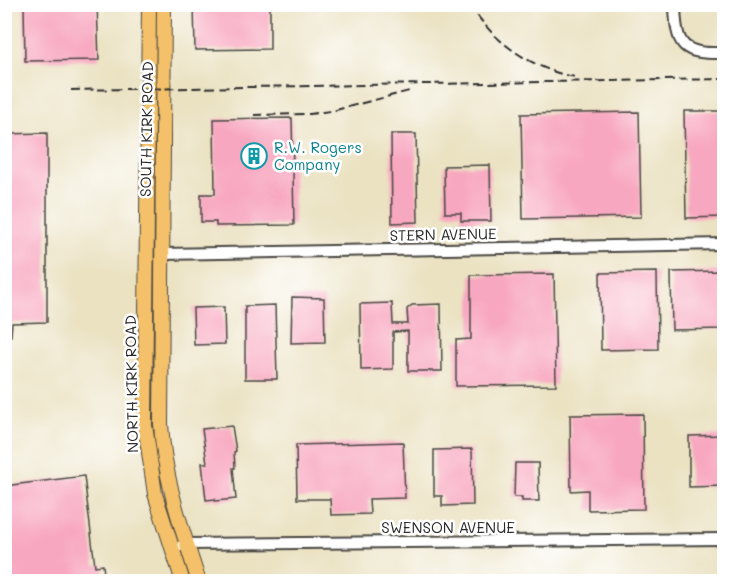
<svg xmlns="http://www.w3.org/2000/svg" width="729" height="586" font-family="Mali,sans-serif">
  <rect width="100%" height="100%" fill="#fff"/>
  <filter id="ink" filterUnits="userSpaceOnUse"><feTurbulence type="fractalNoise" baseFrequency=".0167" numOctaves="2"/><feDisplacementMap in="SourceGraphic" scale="12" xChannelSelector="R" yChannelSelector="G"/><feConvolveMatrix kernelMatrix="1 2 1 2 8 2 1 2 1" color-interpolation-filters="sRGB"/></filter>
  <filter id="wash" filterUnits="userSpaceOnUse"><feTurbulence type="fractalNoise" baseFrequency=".008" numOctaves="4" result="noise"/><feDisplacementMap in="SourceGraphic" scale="24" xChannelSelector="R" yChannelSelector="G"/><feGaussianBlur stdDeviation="1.35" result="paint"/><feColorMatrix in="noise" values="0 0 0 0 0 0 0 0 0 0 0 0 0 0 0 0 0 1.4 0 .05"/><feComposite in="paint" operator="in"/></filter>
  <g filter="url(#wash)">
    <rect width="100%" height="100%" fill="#ebe2c2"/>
    <g id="blocks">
      <path fill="#f8a7c0" d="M24,4H97L99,60L25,61Z
        M194,4H270V49L195,50Z
        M684,111H724V217L686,218Z
        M639,112L641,217L523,219L521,114Z
        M292,118L294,225L216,226V222H201V194H215L214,119Z
        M47,133V322L12,323L11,336H4V134Z
        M391,134H416L418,222L392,223Z
        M490,165L491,221H461V213H445L444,166Z
        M724,271V329L672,330L671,272Z
        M657,272L658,349L601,350L600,273Z
        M554,274L556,385L456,386V340L471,339V275Z
        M292,297L324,298L325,342L291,343Z
        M392,303L393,324H408L407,309L412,305L441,304L442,371H408V331L393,332V369L361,370L360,304Z
        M275,305L277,379H245V306Z
        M224,307L225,344L194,345L193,308Z
        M643,414L644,509L588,510V490L571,491L570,415Z
        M232,426L236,451L234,452L235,468H233L236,499L215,501V499L206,500L202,463H207L202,429Z
        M724,435V486L689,487V436Z
        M403,442L405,498L369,499L370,514L331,515L330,499H297L296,445Z
        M472,449L473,505L442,506V496H434V450Z
        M515,463H538L539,501H522V497H514Z
        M84,476L95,566L103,565L105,582H4V486Z"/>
    </g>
  </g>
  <g filter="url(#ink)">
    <use href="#blocks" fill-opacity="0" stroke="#484642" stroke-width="1.5"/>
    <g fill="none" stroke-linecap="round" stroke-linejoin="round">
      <g stroke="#484642" stroke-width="14">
        <path id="minor" d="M675,4C676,47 682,54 724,53
          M162,254L724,244
          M181,546L187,544L724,539"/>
      </g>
      <g stroke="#484642" stroke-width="16">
        <path id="major" d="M149,4L145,425L155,494L183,582
          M164,4L161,424C164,479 182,529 199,582"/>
      </g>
      <use href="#minor" stroke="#fff" stroke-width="10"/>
      <use href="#major" stroke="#f4c16a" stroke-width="14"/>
      <path stroke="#2b2b2b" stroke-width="2" stroke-dasharray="9 4.5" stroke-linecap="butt" d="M470,4C491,41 534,70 575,77
        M71,90L724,79
        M254,115L310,114L336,110L413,90"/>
    </g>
  </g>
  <defs>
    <g id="building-ring" transform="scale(1.35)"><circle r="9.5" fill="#fff" stroke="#0f9aa8" stroke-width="1.5"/><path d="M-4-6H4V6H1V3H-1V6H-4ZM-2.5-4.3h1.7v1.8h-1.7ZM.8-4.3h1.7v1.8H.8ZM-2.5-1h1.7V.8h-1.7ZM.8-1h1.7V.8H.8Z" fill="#0f9aa8"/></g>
  </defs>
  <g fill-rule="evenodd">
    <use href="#building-ring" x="254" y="156"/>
  </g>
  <g text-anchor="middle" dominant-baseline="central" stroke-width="5" stroke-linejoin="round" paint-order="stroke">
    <g font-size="15" fill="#2b2b2b" stroke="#fff">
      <text transform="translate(146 129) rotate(-89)">SOUTH KIRK ROAD</text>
      <text transform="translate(443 234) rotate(-1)">STERN AVENUE</text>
      <text transform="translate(131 384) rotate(-91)">NORTH KIRK ROAD</text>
      <text x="448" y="527">SWENSON AVENUE</text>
    </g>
    <g font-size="15" fill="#0d838f" stroke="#fff" text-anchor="start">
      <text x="274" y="147">R.W. Rogers<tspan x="274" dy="17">Company</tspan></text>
    </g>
  </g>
  <rect width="729" height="586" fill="none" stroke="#fff" stroke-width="24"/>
</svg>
